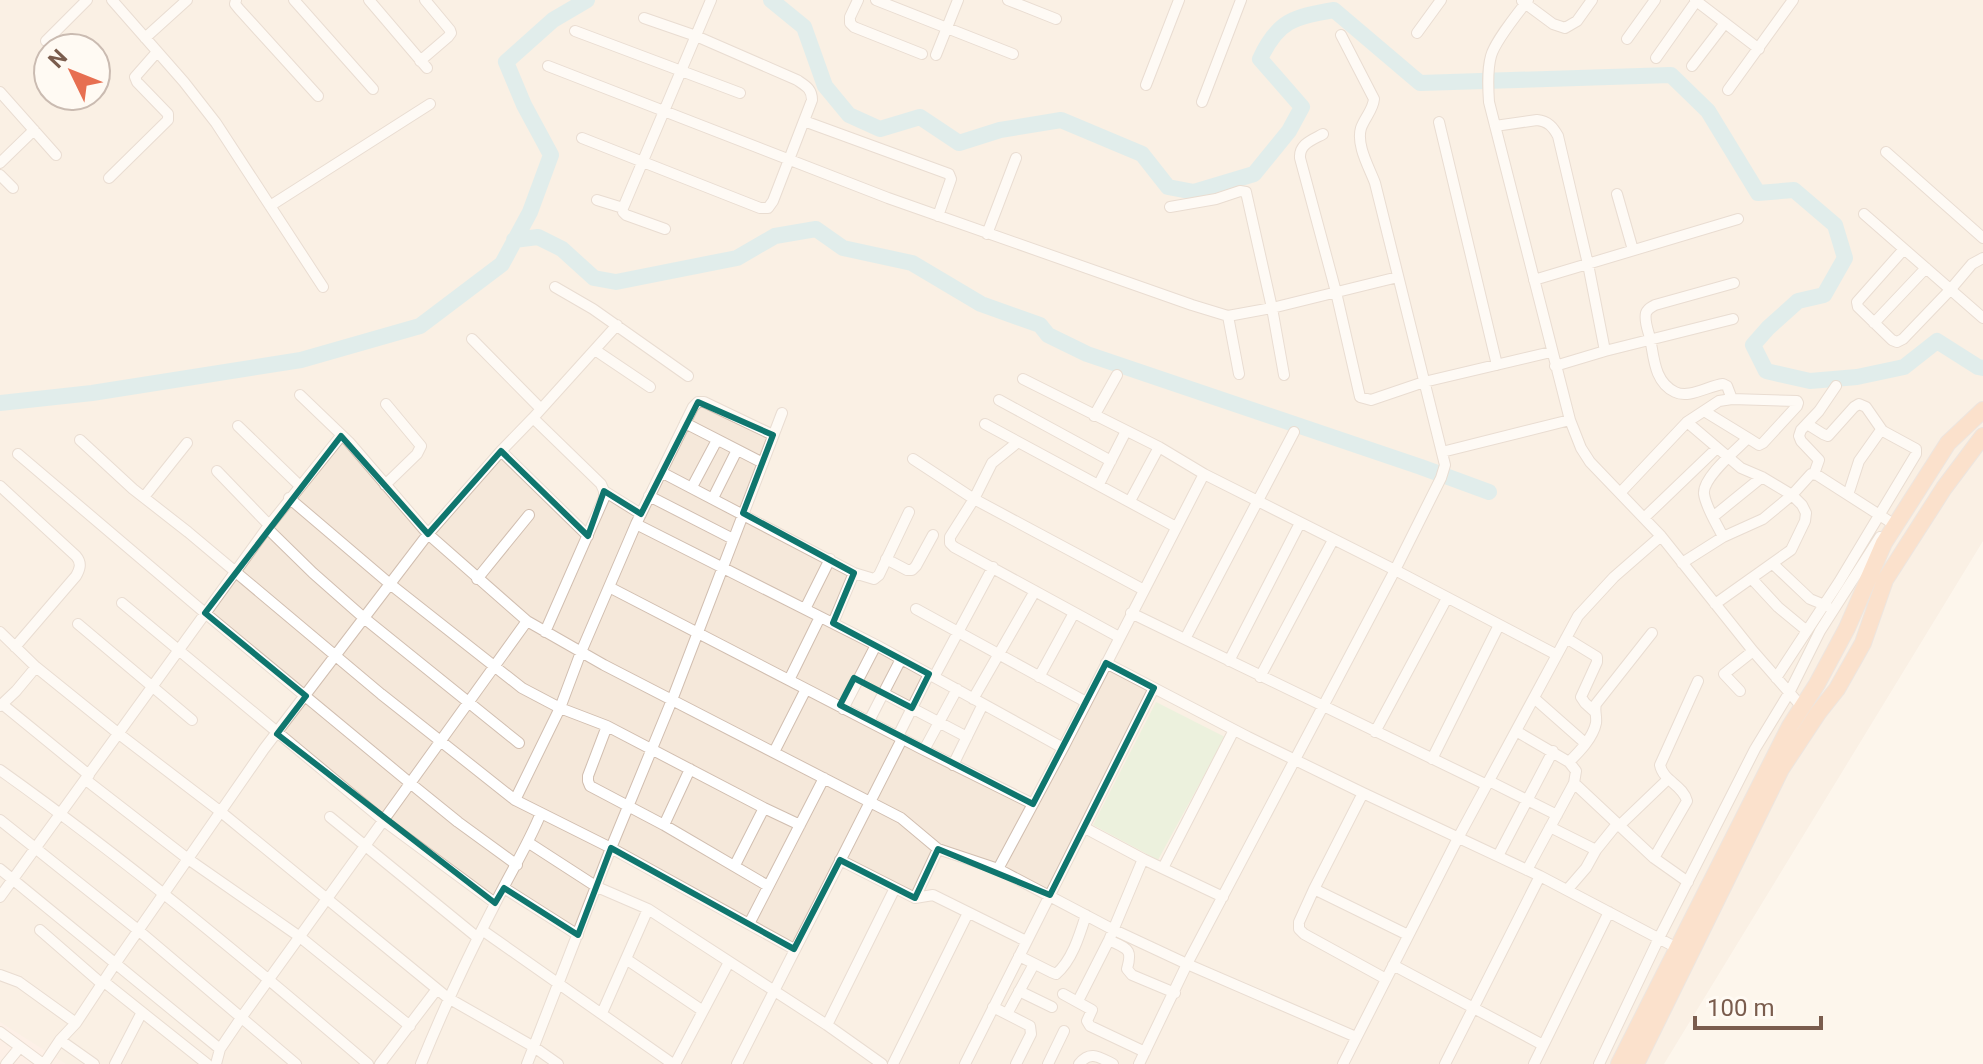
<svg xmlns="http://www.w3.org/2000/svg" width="1983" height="1064" font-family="Roboto,sans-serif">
  <rect width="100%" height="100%" fill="#fdf6ec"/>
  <path fill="#f5e8da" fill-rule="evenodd" d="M0,0H1983V541L1664,1064H0ZM48,48H96V96H48Z"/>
  <path fill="#fde8e0" d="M0,1022L66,1064H0Z"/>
  <path fill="#d8ecc9" d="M1156,702L1225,737L1158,860L1093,825Z"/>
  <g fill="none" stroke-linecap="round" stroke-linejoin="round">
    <path stroke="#bfe3e8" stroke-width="16" d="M771,0L804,27L825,86L849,115L880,129L920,117L959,143L1000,130L1061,120L1142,154L1168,187L1194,192L1254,174L1289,131L1302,107L1260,59C1278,20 1294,17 1334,10L1420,83L1671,75L1708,111L1758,193L1794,190L1835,225L1845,258L1824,295L1798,301L1768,328L1753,345L1766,371L1810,381L1857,377L1904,367L1937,341L1978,367L1983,368
      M514,240L538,237L562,249L594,278L616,282L737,258L775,236L816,229L843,248L912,263L981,304L1040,325L1048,335L1087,354L1421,467L1489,492
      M0,403L92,393L301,360L420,326L502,264L530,212L551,155L524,105L506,62L553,20L587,0"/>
    <g stroke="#d1beb0" stroke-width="12">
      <path id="minor" d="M112,0L184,82L216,123L323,287
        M236,0L235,4L239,9L318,96
        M294,0L373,89
        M369,0L427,68
        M858,0L850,17V23L854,27L922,54
        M876,0L1013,54
        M1008,0L1056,19
        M1528,0C1518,13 1495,41 1491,56C1487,70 1488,87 1489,102L1570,420L1581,448L1590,462L1661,536L1753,651L1802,707
        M1695,0L1759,49
        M1522,1L1553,24L1565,28L1577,21L1592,0
        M575,31L740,93
        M1417,33L1441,0
        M145,38L187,0
        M1627,39L1655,0
        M46,41L87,0
        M936,55L958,0
        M1656,58L1697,0
        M420,61L448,37L451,33L450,30L425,0
        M548,66L888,198L1192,305L1228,316L1272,308L1398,277
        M1692,66L1725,23
        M1146,85L1179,0
        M1728,90L1793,0
        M0,92L56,155
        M1202,102L1241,0
        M804,121L949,174L951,179L938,216
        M1439,122L1497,365
        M1495,126L1537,120C1548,121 1553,127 1558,136L1588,264L1605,351
        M1323,134C1312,140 1299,144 1300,158L1336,292L1360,397L1371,400L1424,382L1551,352
        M582,138L760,208H768L773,201L812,100C812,89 806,86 797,80L696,36L644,18
        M1886,152L1983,238
        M0,163L34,130
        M0,175L13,188
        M109,178L168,120V114L137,82L135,77L157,52
        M1617,194L1633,250
        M597,200L623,208L711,0
        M270,206L430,104
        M1170,207L1216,199L1240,191L1246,192L1272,308L1284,375
        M623,208V212L626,215L665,229
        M1864,214L1983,318
        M987,234L1016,158
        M1904,249L1857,302L1858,307L1892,340L1897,342L1903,339L1950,290L1972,264L1983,258
        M1534,280L1738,219
        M555,287L593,309L688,376
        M1228,316L1239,374
        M1874,323L1926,268
        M472,339L541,409
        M595,350L650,387
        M1555,366L1605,351L1733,319
        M1023,379L1159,447L1204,474
        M1732,399L1727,386L1723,384C1708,386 1689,399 1675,392C1654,382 1654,357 1650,338C1648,330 1644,321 1646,313C1648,308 1650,308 1655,305L1734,283
        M999,400L1111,461
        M1704,411L1748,438
        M1094,416L1117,375
        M533,418L601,484L604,491V498L545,632
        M1687,422L1741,468L1762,477L1792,495L1802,505L1806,513L1805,521L1791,550L1715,604
        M685,423L763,463
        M985,424L1176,527
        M1807,424L1823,434L1828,436L1854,407L1859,404L1866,407L1882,430
        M238,426L300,486
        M80,440L133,489L188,532L381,694L515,800L611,848L794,949
        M1018,442L992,463L974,499L950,537V543L954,547L1119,637
        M501,451L588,536
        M1442,452L1570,420
        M18,454L205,613L410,783L458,822L517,865
        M913,459L974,499L1144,590
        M217,471L269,525
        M661,472L854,573L874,579L879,575L909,512
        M1814,474L1819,460L1801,441L1799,436L1801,430L1819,411L1836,386
        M1099,484L1126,431
        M385,485L417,454L421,446L386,404
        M0,486L76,556C82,563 80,569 76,576L15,647
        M692,487L717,440
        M604,491L641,514
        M1620,493L1687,422L1719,401L1732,399L1797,401L1798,403L1797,406L1763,443L1759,445L1748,438C1736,450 1702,478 1704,494C1706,508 1717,524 1723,537
        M649,496L733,539
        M144,497L187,443
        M289,498L390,584L522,688L560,708L607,726L764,808L800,825
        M713,498L737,450
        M1130,501L1159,447
        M1714,516L1762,477
        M1644,518L1717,448
        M636,524L876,645L1063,748L998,869
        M267,528L313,573L364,618L519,743
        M886,559L907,570H912L916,566L933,535
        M1682,563L1723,537L1763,519L1792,495L1811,474L1817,475L1895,525
        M1773,564L1810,599L1827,606
        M477,579L529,515
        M1752,579L1778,607L1807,631
        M609,587L924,750L1033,804
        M122,603L384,821L495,903
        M805,609L830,559
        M916,609L1086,702
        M1131,613L1487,785
        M527,621L604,665L901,818L938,849L998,869L1112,929L1187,964L1356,1037
        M833,623L854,573
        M78,624L192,720
        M0,632L36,667L119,734L221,812L448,998L534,1047L558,1064
        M1566,638L1597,657V662L1581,697L1585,703L1595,712
        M1185,639L1294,432
        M1229,661L1300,523
        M1106,663L1248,737L1363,793L1540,876L1677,948
        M934,677L993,567
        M1039,677L1074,613
        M1260,677L1333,540
        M1776,678L1839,582L1916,454V449L1881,430L1859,461L1848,495
        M789,680L820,617
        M1740,691L1724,674L1753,651
        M883,693L967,737
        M1534,698L1585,743
        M973,699L1035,591
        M2,704L89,775
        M0,706L16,691L36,667
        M843,709L876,645
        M869,721L901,659
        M607,726L588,776V781L590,786L664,825L768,886
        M1516,731L1569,762L1576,771L1574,783L1654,858L1688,882
        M1375,732L1447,598
        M898,736L929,674
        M1063,748L1204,474L1395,570L1557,655
        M924,750L957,689
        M774,752L806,689
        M1432,759L1499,625
        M1569,762C1579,752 1593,738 1596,723C1597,716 1594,711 1596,704L1652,633
        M953,765L983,704
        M0,770C128,861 249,962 368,1064
        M86,780L188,859L300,937L410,1026
        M1489,781L1557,815
        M1363,793L1314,889L1299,922V929L1304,934L1386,979
        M515,800L560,708L581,652L636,524L693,407L698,402H704L773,435
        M330,817L478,938
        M0,820L138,930L296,1064
        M664,825L690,769
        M1619,826L1668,779
        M1550,827L1596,850
        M1085,828L1143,859
        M529,843L597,887L648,909L827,1025L882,1064
        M1498,856L1553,751
        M1654,858L1687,801C1683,785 1663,781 1660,765L1698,681
        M840,860L915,898L938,849
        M735,865L764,808
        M1163,868L1234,730
        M0,869L220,1049
        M1527,870L1574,783
        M504,888L578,935
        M1314,889L1408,935
        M1567,890L1586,868L1596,850L1617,824
        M0,897L267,528L341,436
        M915,898L933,895L1026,941
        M749,924L824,778
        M40,930L102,984
        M482,930L673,1064
        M1109,940C1127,949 1133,948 1127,969L1132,975L1175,993
        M1019,956L1051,972L1056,974C1072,961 1080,934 1086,915
        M626,959L703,1011
        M1393,965L1543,1045
        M0,975L19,982L76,1023
        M103,981L207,1064
        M1019,991L1052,1007
        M1063,994L1092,1010L1087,1021L1090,1026L1145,1052
        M1078,1001L1109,940L1143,859L1223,897
        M993,1007L1030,1026L1031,1034L1016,1064
        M602,1013L648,909
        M1007,1014L1034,964
        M827,1025L895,888
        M0,1032L43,1064
        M60,1040L94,1064
        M6,1064L20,1047
        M44,1064L60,1040L76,1023L115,964L264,749L428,534L501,451L533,418L617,325
        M115,1064L142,1012
        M216,1064L220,1049L241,1018L527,621L428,534L349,442L300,395
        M380,1064L437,989
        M421,1064C443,1010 467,958 494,906C509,875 528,845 541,813
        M527,1064L611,848L672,700L782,413
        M675,1064L729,962
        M737,1064L902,739
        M893,1064L968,913
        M965,1064L1154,688
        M1048,1064L1064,1031
        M1079,1064C1090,1050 1099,1057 1113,1064
        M1139,1064L1187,964L1395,570L1441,478L1445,465L1375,183C1369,167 1356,145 1361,128C1365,117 1373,110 1374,99L1341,35
        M1343,1064L1458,838L1578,616L1614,577L1661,536
        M1445,1064L1540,876
        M1534,1064L1609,912
        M1599,1064L1659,938L1755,749L1789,693L1820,631L1880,537"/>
    </g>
    <g stroke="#dad1cd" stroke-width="18">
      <path id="trunk" d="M1619,1064L1790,726L1817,684L1847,628L1884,543L1948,443L1983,410
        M1636,1064L1781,769L1818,713L1837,689L1863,643L1885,580L1944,488L1983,436"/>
    </g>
    <use href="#minor" stroke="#fff" stroke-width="10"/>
    <use href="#trunk" stroke="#f9c8a4" stroke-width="16"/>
  </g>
  <path d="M0 0H1983V1064H0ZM698,402L773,435L743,513L854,573L833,623L929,674L912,708L854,678L840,705L1033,804L1106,663L1154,688L1050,895L938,849L915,898L840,860L794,949L611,848L578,935L504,888L495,903L277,734L306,696L205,613L341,436L428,534L501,451L588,536L604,491L641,514Z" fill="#fdf6ec" fill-opacity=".55" fill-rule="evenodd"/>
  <path fill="none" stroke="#0f766e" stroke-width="6" stroke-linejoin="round" d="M698,402L773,435L743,513L854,573L833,623L929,674L912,708L854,678L840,705L1033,804L1106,663L1154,688L1050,895L938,849L915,898L840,860L794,949L611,848L578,935L504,888L495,903L277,734L306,696L205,613L341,436L428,534L501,451L588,536L604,491L641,514Z"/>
  <g transform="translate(72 72) rotate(313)"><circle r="38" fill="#fffaf3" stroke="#cabbb1" stroke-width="2"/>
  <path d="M0-6L14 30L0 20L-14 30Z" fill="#e76f51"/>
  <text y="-12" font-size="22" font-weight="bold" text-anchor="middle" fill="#7a5c4d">N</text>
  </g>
  <path d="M1695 1016v12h126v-12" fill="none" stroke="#7a5c4d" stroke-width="4"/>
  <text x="1707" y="1016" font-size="24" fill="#7a5c4d" stroke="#fffaf3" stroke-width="6" paint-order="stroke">100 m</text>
</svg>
